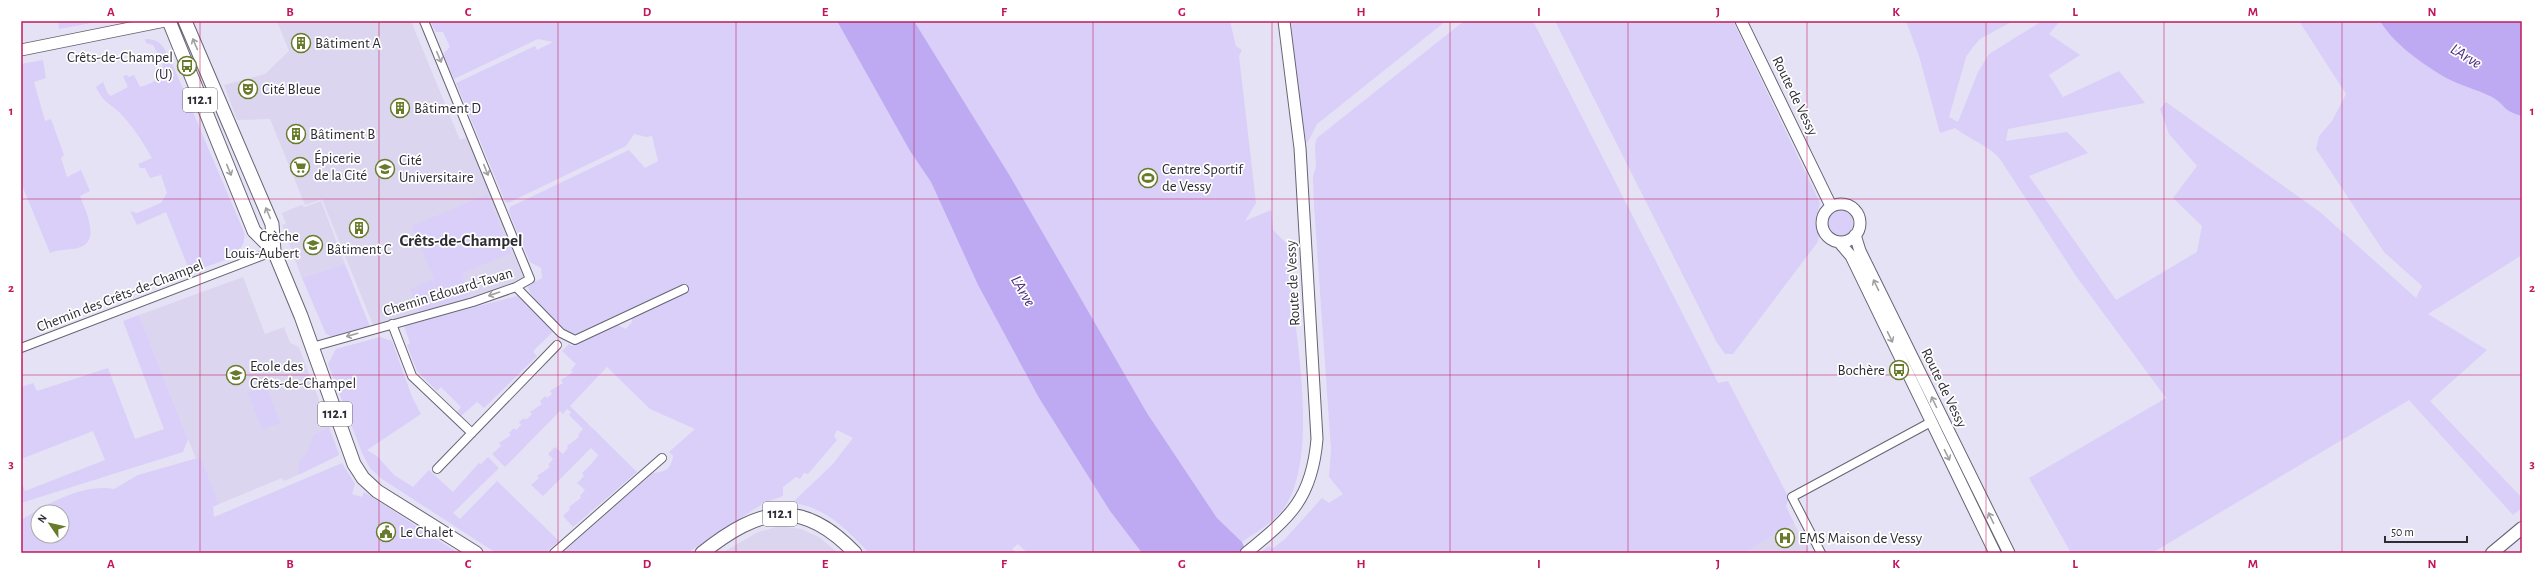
<svg xmlns="http://www.w3.org/2000/svg" width="2543" height="574" font-family="'Alegreya Sans',sans-serif">
  <rect width="100%" height="100%" fill="#e6e2f5"/>
  <path fill="#dbd5ef" d="M277,21H411L460,140L467,137L524,279L452,304L373,325L322,199L305,205L270,119L237,120L224,85L265,74L289,51Z
    M321,201L345,264L302,278L282,225L286,224L282,213L301,205L305,207Z
    M243,277L265,334L284,327L290,343L299,347L339,453V455L298,475L284,481L282,478L219,504L201,457L196,459L139,315Z
    M1794,523L1809,553H1744Z
    M780,526L801,529L819,537L838,553H722L758,532Z"/>
  <path fill="#d9cff8" fill-rule="evenodd" d="M58,21H102L59,29Z
    M430,21H837L910,151L931,182L978,285L1039,398L1110,511L1142,553H1027L1018,544L1012,549L1016,553H869C846,529 826,507 792,503L832,465L853,438L837,430L834,436L837,440L808,474L804,473L800,479L796,477L783,487V496L764,503L687,553H562L653,473C666,472 671,469 673,456L669,452L695,429L650,409L607,367L570,406L637,472L573,527L563,516L570,509L569,507L581,498L580,496L585,490L577,483L584,476L582,473C586,470 598,457 598,455L591,448L543,496L531,485L539,478L537,476L550,467L548,465L553,459L548,454L555,447L563,454L568,448L567,446L579,437L578,435L583,429L569,415L571,412L567,409L563,414L560,411L505,467L492,454L501,446L499,443L511,435L509,433L514,428L516,430L521,425L519,422L524,418L526,420L532,414L530,412L542,404L540,401L545,396L547,398L552,394L550,391L563,383L561,380L573,372L571,370L576,364L562,351L569,344L572,346L618,325L626,329L632,322V318L576,335C560,331 531,302 528,286L542,278L541,268L530,262L509,212L510,207L629,150L645,168L658,161L652,136L647,137L634,134L626,146L508,203L505,201L456,83L535,46L537,50L553,42L538,39L454,79L443,54L450,47L443,32H436Z
    M914,21H1230L1236,46L1242,50L1239,56L1256,203L1245,221L1271,210L1273,230L1293,250L1287,260C1294,322 1320,450 1286,505C1276,521 1257,532 1242,542L1217,518L1147,413L1010,176Z
    M1291,21H1446L1317,124L1307,144L1300,113Z
    M1464,21H1533L1718,383L1728,381L1789,498L1786,506L1794,523L1744,553H1260L1269,546L1272,549L1285,539L1322,498L1329,503L1343,494L1329,477L1331,450L1314,205L1313,176L1316,167L1315,145L1317,138Z
    M1555,21H1733L1820,203L1815,222L1819,237L1817,243L1733,354H1725L1716,341Z
    M1906,21H2013L1980,39L1973,47L1966,57L1949,117L1958,122L1978,72L1989,54L2042,21H2060L2049,34L2080,55L2049,75L2063,97L2119,71L2145,103L2008,129L2006,141L2067,132L2088,153L2029,176L2116,300L2197,252L2202,226L2173,198L2197,166L2169,134L2160,109L2166,102L2320,212L2416,298L2422,286L2384,252L2316,149L2319,136L2332,121L2346,94L2299,21H2380C2393,43 2420,62 2441,75C2457,85 2476,89 2492,97C2506,105 2502,111 2522,116V255L2428,314L2487,350L2430,401L2522,498V508L2513,515L2409,400L2152,553H2071L2029,478L2166,398L2076,276L2000,159C1988,145 1969,139 1955,128L1940,133L1919,56Z
    M145,39C162,38 165,50 172,63L244,232C249,259 210,264 190,272L166,212L137,225L130,211L137,213L161,203L167,193L161,175L150,178L145,168H140L138,164L152,158C143,142 132,125 119,112C108,102 103,102 96,87L103,82L108,94L111,96L128,87L123,76L127,75L129,77L134,75L140,87C155,83 160,79 163,63L153,45L146,43Z
    M43,60L46,78L34,82L45,121L51,119L64,155L61,158L67,177L81,170L90,191L80,196C85,210 102,242 78,248C68,250 60,249 50,253L21,183V64Z
    M487,195L511,253L462,273L470,295L420,313L410,289L434,279L412,226Z
    M1827 223a13 13 0 1 1 26 0a13 13 0 1 1-26 0Z
    M345,264L370,327L333,337L326,334L302,278Z
    M517,296L554,331L535,349L533,352L537,356L484,408L477,402L460,417L456,413L461,407L441,387L437,391L417,371L407,345L410,343L404,326Z
    M139,315L188,439L183,452L21,503V481L25,491L105,460L93,431L21,459V387L33,383L37,391L108,368L135,439L164,429L123,321Z
    M380,337L392,341L412,397L421,414L367,450L377,456L394,475L413,487L429,470L453,492L479,463L481,464L488,457L499,468L453,513L460,519L497,481L559,541L545,553H496L382,479L370,468L362,453L328,364L336,349Z
    M266,386L280,423L262,429L248,393Z
    M328,428L339,455L298,475L299,463L307,453L314,435Z
    M201,457L219,504L213,507L214,517L342,463L355,484L352,494L362,497L364,492L458,553H21V520C48,504 82,483 114,489L138,475ZM38,512H62V536H38Z"/>
  <path fill="#bdaaf2" d="M837,21H914L1010,176L1147,413L1217,518L1242,542L1247,553H1142L1110,511L1039,398L978,285L931,182L910,151Z
    M2380,21H2522V116C2502,111 2506,105 2492,97C2476,89 2457,85 2441,75C2420,62 2393,43 2380,21Z"/>
  <g fill="none" stroke-linecap="round" stroke-linejoin="round">
    <g stroke="#666373" stroke-width="10">
      <path id="minor" d="M516,287L561,333L575,340L684,289
        M392,324L412,376L472,433
        M312,347L473,302L516,287L530,279L424,21
        M21,348L274,251
        M437,469L557,345
        M554,553L662,458
        M1821,553L1792,497L1931,422"/>
    </g>
    <g stroke="#666373" stroke-width="13">
      <path id="tertiary" d="M1741,21L1831,206
        M21,50L165,21
        M1822 223a19 19 0 1 1 38 0a19 19 0 1 1-38 0Z
        M1855,235L1860,251L2009,553
        M1839,242L1851,256L1995,553
        M1246,553C1290,517 1312,499 1317,439L1300,148L1284,21"/>
    </g>
    <g stroke="#666373" stroke-width="14">
      <path id="secondary" d="M2492,553L2522,528"/>
    </g>
    <g stroke="#666373" stroke-width="15">
      <path id="primary" d="M169,21L254,231L274,251
        M185,21L272,224L274,251L301,316L354,464L363,478L377,491L476,553
        M702,553C759,508 801,496 855,553"/>
    </g>
    <use href="#minor" stroke="#fff" stroke-width="8"/>
    <use href="#tertiary" stroke="#fff" stroke-width="11"/>
    <use href="#secondary" stroke="#fff" stroke-width="12"/>
    <use href="#primary" stroke="#fff" stroke-width="13"/>
  </g>
  <defs><path id="oneway-shaft" d="M-6 0H5M1.5-3L5.5 0L1.5 3" fill="none" stroke-width="1.6" stroke-linecap="round" stroke-linejoin="round"/></defs>
  <g stroke="#a0a0a3">
    <use href="#oneway-shaft" transform="translate(195 44) rotate(-113)"/>
    <use href="#oneway-shaft" transform="translate(439 57) rotate(67)"/>
    <use href="#oneway-shaft" transform="translate(229 170) rotate(68)"/>
    <use href="#oneway-shaft" transform="translate(486 170) rotate(68)"/>
    <use href="#oneway-shaft" transform="translate(268 213) rotate(-113)"/>
    <use href="#oneway-shaft" transform="translate(1876 285) rotate(-116)"/>
    <use href="#oneway-shaft" transform="translate(494 294) rotate(161)"/>
    <use href="#oneway-shaft" transform="translate(352 335) rotate(164)"/>
    <use href="#oneway-shaft" transform="translate(1890 337) rotate(64)"/>
    <use href="#oneway-shaft" transform="translate(1934 402) rotate(-116)"/>
    <use href="#oneway-shaft" transform="translate(1947 455) rotate(64)"/>
    <use href="#oneway-shaft" transform="translate(1991 518) rotate(-116)"/>
  </g>
  <path fill="none" stroke="#c2185b" stroke-width="1" stroke-opacity="0.55" d="M200,21V553M379,21V553M558,21V553M736,21V553M914,21V553M1093,21V553M1272,21V553M1450,21V553M1628,21V553M1807,21V553M1986,21V553M2164,21V553M2342,21V553M21,199H2522M21,375H2522"/>
  <defs>
    <g id="building-ring" transform="scale(1)"><circle r="9.5" fill="#fff" stroke="#687b2a" stroke-width="1.5"/><path d="M-4-6H4V6H1V3H-1V6H-4ZM-2.5-4.3h1.7v1.8h-1.7ZM.8-4.3h1.7v1.8H.8ZM-2.5-1h1.7V.8h-1.7ZM.8-1h1.7V.8H.8Z" fill="#687b2a"/></g>
    <g id="bus-ring" transform="scale(1)"><circle r="9.5" fill="#fff" stroke="#687b2a" stroke-width="1.5"/><path d="M-5-6H5V4H4V6H2V4H-2V6H-4V4H-5ZM-3.5-4V0h7V-4ZM-3.5 1.2v1.5H-2V1.2ZM2 1.2v1.5H3.5V1.2Z" fill="#687b2a"/></g>
    <g id="theatre-ring" transform="scale(1)"><circle r="9.5" fill="#fff" stroke="#687b2a" stroke-width="1.5"/><path d="M-5-5.5Q0-4 5-5.5V0Q5 5 0 6Q-5 5-5 0ZM-3.3-2.5H-1v1.5H-3.3ZM1-2.5H3.3v1.5H1ZM-2.8 1Q0 5.5 2.8 1Z" fill="#687b2a"/></g>
    <g id="supermarket-ring" transform="scale(1)"><circle r="9.5" fill="#fff" stroke="#687b2a" stroke-width="1.5"/><path d="M-6-5.5h2.5l.6 2H6L4.5 2H-2.5L-4.4-4H-6ZM-1.5 3.2a1.3 1.3 0 1 0 .1 0ZM3 3.2a1.3 1.3 0 1 0 .1 0Z" fill="#687b2a"/></g>
    <g id="university-ring" transform="scale(1)"><circle r="9.5" fill="#fff" stroke="#687b2a" stroke-width="1.5"/><path d="M0-5L7-2L0 1L-7-2ZM-4 1L0 2.5L4 1V4Q0 6-4 4Z" fill="#687b2a"/></g>
    <g id="stadium-ring" transform="scale(1)"><circle r="9.5" fill="#fff" stroke="#687b2a" stroke-width="1.5"/><path d="M0-5a6.5 5 0 1 0 0 10a6.5 5 0 1 0 0-10ZM-3.5-1.8h7v3.6h-7Z" fill="#687b2a"/></g>
    <g id="school-ring" transform="scale(1)"><circle r="9.5" fill="#fff" stroke="#687b2a" stroke-width="1.5"/><path d="M0-5L7-2L0 1L-7-2ZM-4 1L0 2.5L4 1V4Q0 6-4 4Z" fill="#687b2a"/></g>
    <g id="civic-ring" transform="scale(1)"><circle r="9.5" fill="#fff" stroke="#687b2a" stroke-width="1.5"/><path d="M-.6-6.5H3V-4.5H.6V-3L4-1V1h2V6H-6V1h2V-1L-.6-3ZM-1.2 2.5V6h2.4V2.5Z" fill="#687b2a"/></g>
    <g id="hospital-ring" transform="scale(1)"><circle r="9.5" fill="#fff" stroke="#687b2a" stroke-width="1.5"/><path d="M-5-5h3v3.5h4V-5h3V5h-3V1.5h-4V5h-3Z" fill="#687b2a"/></g>
  </defs>
  <g fill-rule="evenodd">
    <use href="#building-ring" x="301" y="43"/>
    <use href="#bus-ring" x="187" y="66"/>
    <use href="#theatre-ring" x="248" y="89"/>
    <use href="#building-ring" x="400" y="108"/>
    <use href="#building-ring" x="296" y="134"/>
    <use href="#supermarket-ring" x="300" y="167"/>
    <use href="#university-ring" x="385" y="169"/>
    <use href="#stadium-ring" x="1148" y="178"/>
    <use href="#building-ring" x="359" y="228"/>
    <use href="#school-ring" x="313" y="245"/>
    <use href="#bus-ring" x="1899" y="370"/>
    <use href="#school-ring" x="236" y="375"/>
    <use href="#civic-ring" x="386" y="532"/>
    <use href="#hospital-ring" x="1785" y="538"/>
  </g>
  <g text-anchor="middle" dominant-baseline="central" stroke-width="3.5" stroke-linejoin="round" paint-order="stroke">
    <g fill="#fff" stroke="#6c6b70" stroke-width="1">
      <rect x="183" y="88" width="34" height="24" rx="3"/>
      <rect x="318" y="402" width="34" height="24" rx="3"/>
      <rect x="763" y="502" width="34" height="24" rx="3"/>
    </g>
    <g font-size="14" font-weight="bold" fill="#2d2c33">
      <text x="200" y="100">112.1</text>
      <text x="335" y="414">112.1</text>
      <text x="780" y="514">112.1</text>
    </g>
    <g font-size="15" fill="#2d2c33" stroke="#fff" text-anchor="start">
      <text x="315" y="43">Bâtiment A</text>
      <text x="173" y="57" text-anchor="end">Crêts-de-Champel<tspan x="173" dy="17">(U)</tspan></text>
      <text x="262" y="89">Cité Bleue</text>
      <text x="414" y="108">Bâtiment D</text>
      <text x="310" y="134">Bâtiment B</text>
      <text x="314" y="158">Épicerie<tspan x="314" dy="17">de la Cité</tspan></text>
      <text x="399" y="160">Cité<tspan x="399" dy="17">Universitaire</tspan></text>
      <text x="1162" y="169">Centre Sportif<tspan x="1162" dy="17">de Vessy</tspan></text>
      <text x="299" y="236" text-anchor="end">Crèche<tspan x="299" dy="17">Louis-Aubert</tspan></text>
      <text x="359" y="249" text-anchor="middle">Bâtiment C</text>
      <text x="250" y="366">Ecole des<tspan x="250" dy="17">Crêts-de-Champel</tspan></text>
      <text x="1885" y="370" text-anchor="end">Bochère</text>
      <text x="400" y="532">Le Chalet</text>
      <text x="1799" y="538">EMS Maison de Vessy</text>
    </g>
    <g font-size="15" fill="#2d2c33" stroke="#fff">
      <text transform="translate(1795 96) rotate(64)">Route de Vessy</text>
      <text transform="translate(1293 283) rotate(-93)">Route de Vessy</text>
      <text transform="translate(448 292) rotate(-17)">Chemin Edouard-Tavan</text>
      <text transform="translate(120 296) rotate(-21)">Chemin des Crêts-de-Champel</text>
      <text transform="translate(1944 388) rotate(64)">Route de Vessy</text>
    </g>
    <g font-size="16" font-style="italic" fill="#482a7c" stroke="#fff">
      <text transform="translate(2466 56) rotate(31)">L'Arve</text>
      <text transform="translate(1023 291) rotate(60)">L'Arve</text>
    </g>
    <g font-size="17" font-weight="bold" fill="#2d2c33" stroke="#fff">
      <text x="461" y="240">Crêts-de-Champel</text>
    </g>
  </g>
  <rect width="2543" height="574" fill="none" stroke="#ffffff" stroke-width="44"/>
  <g transform="translate(50 524) rotate(304)"><circle r="19" fill="#ffffff" stroke="#ababad"/>
  <path d="M0-3L7 15L0 10L-7 15Z" fill="#687b2a"/>
  <text y="-6" font-size="11" font-weight="bold" text-anchor="middle" fill="#2d2c33">N</text>
  </g>
  <path d="M2385 536v6h82v-6" fill="none" stroke="#2d2c33" stroke-width="2"/>
  <text x="2391" y="536" font-size="12" fill="#2d2c33" stroke="#ffffff" stroke-width="3" paint-order="stroke">50 m</text>
  <rect x="22" y="22" width="2499" height="530" fill="none" stroke="#c2185b" stroke-width="1.5"/>
  <g font-size="13" text-anchor="middle" font-weight="bold" fill="#c2185b">
    <text x="111" y="16">A</text>
    <text x="290" y="16">B</text>
    <text x="468" y="16">C</text>
    <text x="647" y="16">D</text>
    <text x="825" y="16">E</text>
    <text x="1004" y="16">F</text>
    <text x="1182" y="16">G</text>
    <text x="1361" y="16">H</text>
    <text x="1539" y="16">I</text>
    <text x="1718" y="16">J</text>
    <text x="1896" y="16">K</text>
    <text x="2075" y="16">L</text>
    <text x="2253" y="16">M</text>
    <text x="2432" y="16">N</text>
    <text x="11" y="115">1</text>
    <text x="2532" y="115">1</text>
    <text x="11" y="292">2</text>
    <text x="2532" y="292">2</text>
    <text x="11" y="468">3</text>
    <text x="2532" y="468">3</text>
    <text x="111" y="568">A</text>
    <text x="290" y="568">B</text>
    <text x="468" y="568">C</text>
    <text x="647" y="568">D</text>
    <text x="825" y="568">E</text>
    <text x="1004" y="568">F</text>
    <text x="1182" y="568">G</text>
    <text x="1361" y="568">H</text>
    <text x="1539" y="568">I</text>
    <text x="1718" y="568">J</text>
    <text x="1896" y="568">K</text>
    <text x="2075" y="568">L</text>
    <text x="2253" y="568">M</text>
    <text x="2432" y="568">N</text>
  </g>
</svg>
